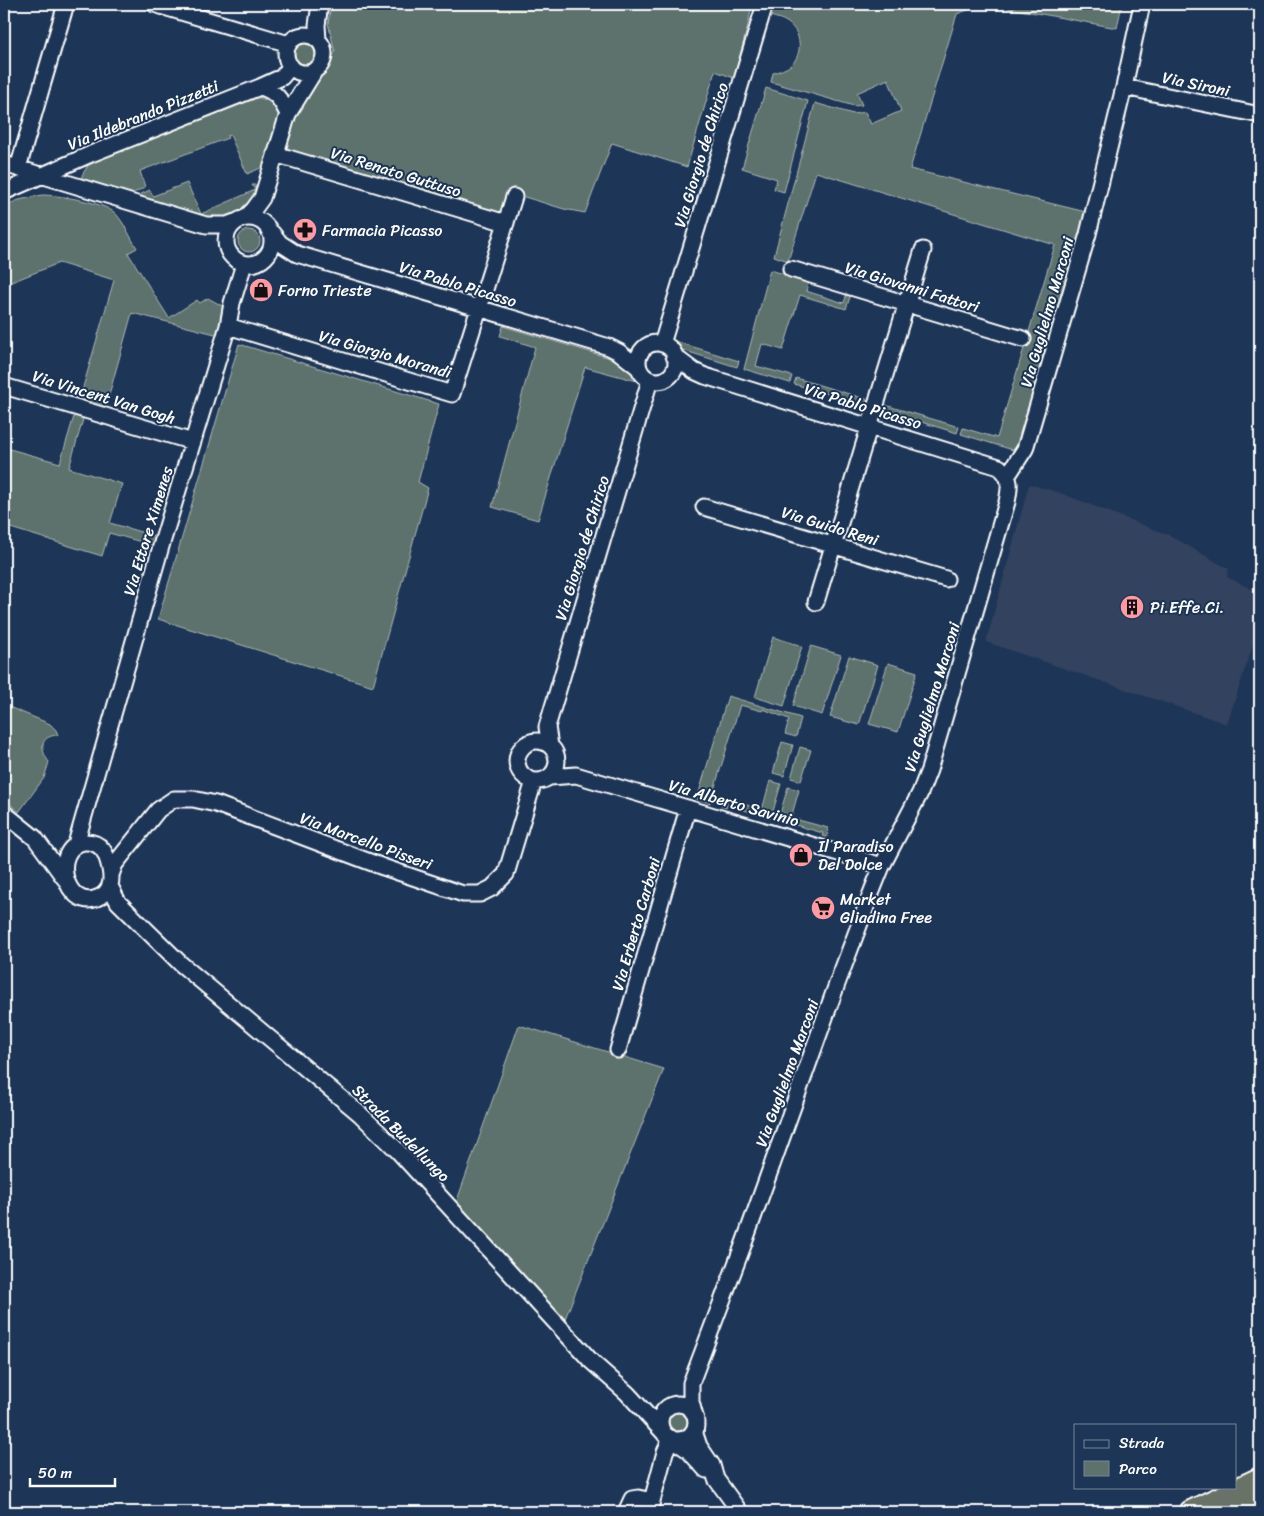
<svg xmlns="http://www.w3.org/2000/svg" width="1264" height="1516" font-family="Sriracha,sans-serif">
  <rect width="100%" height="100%" fill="#1d3557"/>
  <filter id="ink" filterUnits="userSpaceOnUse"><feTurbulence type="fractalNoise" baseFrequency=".02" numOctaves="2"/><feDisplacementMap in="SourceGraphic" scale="10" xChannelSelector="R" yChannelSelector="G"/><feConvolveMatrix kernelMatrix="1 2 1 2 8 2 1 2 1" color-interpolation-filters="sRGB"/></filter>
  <g filter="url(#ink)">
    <path fill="#32425f" d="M1029,484L1058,492L1169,535L1229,569L1227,577L1260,593V624L1227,724L986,642Z"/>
    <path fill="#5d726d" stroke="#aeb8b6" d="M331,4H752L748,25L734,78L715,71L687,167L612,143L585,213L564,209L508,192L501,216L284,150L297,111L335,52L328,23Z
      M774,4H984L957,14L910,169L1086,212L1026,433L1016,451L961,434L963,428L997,438L1055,245L816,172L788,261L774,256L815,103L853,114L865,112L871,124L901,111L888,79L857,93L862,105L854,106L771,82L773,73C779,71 786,69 791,65C803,54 802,33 788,23C783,19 776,18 770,16Z
      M987,4H1122L1117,28Z
      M291 54a14 14 0 1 1 28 0a14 14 0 1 1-28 0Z
      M766,88L808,101L784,192L774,189L777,179L742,168Z
      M251,96C266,99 275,102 282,116L263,167L247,174L230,135L227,136L228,138L140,171L145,187L132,194L82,180V175L90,162Z
      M187,183L201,214L255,190L252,185H257L259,188L247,210L238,212L227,222L140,197L141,194L150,190L153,196Z
      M42,195C58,195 105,202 116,214C125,224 130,237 137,248L128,253L169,318L197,300L200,303L208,298L226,308L219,335L132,313L105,409L79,401L114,280L59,263L4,285V206L19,200Z
      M238 241a11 11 0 1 1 22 0a11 11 0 1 1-22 0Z
      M770,270L809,281L806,291L844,303L847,293L851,294L846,309L800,295L783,350L762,344L756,366L792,376L790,383L744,369Z
      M503,326L630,364L632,373L637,381L585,367L538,520L492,507L535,347L500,336Z
      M674,341L739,361L737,367L682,350Z
      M239,344L439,404L418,482L428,488L373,686L158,619Z
      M796,378L869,400L865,405L794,384Z
      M885,405L959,427L957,433L885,411Z
      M75,413L84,416L69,468L122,484L110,523L158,537L156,546L109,533L102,556L4,526V456L6,448L60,463Z
      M773,637L802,646L784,706L755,697Z
      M811,646L841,655L822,715L793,706Z
      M849,656L878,665L859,725L830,717Z
      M888,663L917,672L898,732L869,724Z
      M728,696L801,718L796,737L785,734L789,719L763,709L762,711L740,705L710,803L697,799Z
      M4,705L50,724L56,730L58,735C39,736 40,750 49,762L44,778L19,812L4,799V782L6,778L4,770Z
      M782,742L793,745L784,776L773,773Z
      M800,747L811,750L801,781L791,778Z
      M770,781L781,784L771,818L727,805L726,808L721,806L725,798L762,810Z
      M788,787L799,790L791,818L828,828L827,837L822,836L823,833L778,820Z
      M519,1025L664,1069L563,1324L455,1206Z
      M669 1422a9 9 0 1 1 18 0a9 9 0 1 1-18 0Z"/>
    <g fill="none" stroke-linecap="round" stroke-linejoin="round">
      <g stroke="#fff" stroke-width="19">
        <path id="minor" d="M154,4L289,44
          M286 54a19 19 0 1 1 38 0a19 19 0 1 1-38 0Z
          M318,40L317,25L320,4
          M260,87C276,91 281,100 288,114
          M1124,87L1260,115
          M275,154L506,223
          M4,164L206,225H227L235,222
          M18,168L66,4
          M4,192L91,154L260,87L282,77L291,66
          M226 241a23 23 0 1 1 46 0a23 23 0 1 1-46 0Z
          M245,218L254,209L262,198L288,114L315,70
          M272,233L280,243L297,254L609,347L619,352L638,367
          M791,269L1023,339
          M228,326L452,394L514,197
          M638 362a19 19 0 1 1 38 0a19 19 0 1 1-38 0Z
          M662,344L765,4
          M674,356L694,371L705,376L999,467C1012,477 1010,487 1007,502L929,770L920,793L882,866L872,891L837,984L744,1243L691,1383V1402L694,1413
          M4,386L193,442
          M1008,475L1025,449L1088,234L1124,87L1142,4
          M704,507L946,579
          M816,602L923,250
          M517 761a20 20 0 1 1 40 0a20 20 0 1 1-40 0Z
          M550,746L547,727L650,380
          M550,777L576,775L882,866
          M4,813L35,838L65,879
          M84,842C102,841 107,854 110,869C111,874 112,879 110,885C108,891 103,896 97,898C66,911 49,849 84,842Z
          M76,844L162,543L228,326L232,303L244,264
          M111,875L115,864L158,810L174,799H193L216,804L383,867L463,894H480L492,888L506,874L534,781
          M110,886L118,902L181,964L360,1114L397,1150L592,1362L627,1393L664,1433
          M618,1050L688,808
          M660 1422a18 18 0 1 1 36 0a18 18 0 1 1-36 0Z
          M696,1425L695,1434L699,1446L712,1465L716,1479L740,1512
          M672,1439L688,1450L706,1470
          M626,1512L632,1499L638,1498L652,1501
          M649,1512L665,1452L671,1438"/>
      </g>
      <g stroke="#fff" stroke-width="26">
        <path id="highway" d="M1191,1512L1260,1479
          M1235,1512L1260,1499"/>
      </g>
      <use href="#minor" stroke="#1d3557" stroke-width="15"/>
      <use href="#highway" stroke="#697266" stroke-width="22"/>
    </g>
  </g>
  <defs>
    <g id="pharmacy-disc" transform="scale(1.25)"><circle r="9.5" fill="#ff9aa2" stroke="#1d3557"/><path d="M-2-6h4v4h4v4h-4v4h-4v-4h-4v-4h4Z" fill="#111"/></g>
    <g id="shop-disc" transform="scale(1.25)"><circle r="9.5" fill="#ff9aa2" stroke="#1d3557"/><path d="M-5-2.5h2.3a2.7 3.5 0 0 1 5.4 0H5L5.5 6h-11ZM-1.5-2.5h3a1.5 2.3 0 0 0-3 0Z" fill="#111"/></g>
    <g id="building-disc" transform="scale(1.25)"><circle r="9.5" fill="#ff9aa2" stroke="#1d3557"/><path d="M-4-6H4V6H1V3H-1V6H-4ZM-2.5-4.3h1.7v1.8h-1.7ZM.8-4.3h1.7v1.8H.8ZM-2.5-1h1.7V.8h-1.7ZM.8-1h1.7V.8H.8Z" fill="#111"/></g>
    <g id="supermarket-disc" transform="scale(1.25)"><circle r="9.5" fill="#ff9aa2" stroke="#1d3557"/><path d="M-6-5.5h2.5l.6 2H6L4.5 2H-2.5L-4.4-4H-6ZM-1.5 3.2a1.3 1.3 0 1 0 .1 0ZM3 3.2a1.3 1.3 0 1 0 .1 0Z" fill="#111"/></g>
  </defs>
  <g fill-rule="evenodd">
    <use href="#pharmacy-disc" x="305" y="230"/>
    <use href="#shop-disc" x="261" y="290"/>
    <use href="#building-disc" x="1132" y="607"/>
    <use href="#shop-disc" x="801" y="855"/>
    <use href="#supermarket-disc" x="823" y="908"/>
  </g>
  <g text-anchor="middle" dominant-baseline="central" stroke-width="4" stroke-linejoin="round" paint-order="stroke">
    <g font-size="16" fill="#fff" stroke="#1d3557">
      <text transform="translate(1196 84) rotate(12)">Via Sironi</text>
      <text transform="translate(143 115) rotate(-22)">Via Ildebrando Pizzetti</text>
      <text transform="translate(701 155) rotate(-73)">Via Giorgio de Chirico</text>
      <text transform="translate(396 172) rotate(17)">Via Renato Guttuso</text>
      <text transform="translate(458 284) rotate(17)">Via Pablo Picasso</text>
      <text transform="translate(912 287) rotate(17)">Via Giovanni Fattori</text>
      <text transform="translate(1047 312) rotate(-74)">Via Guglielmo Marconi</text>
      <text transform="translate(385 354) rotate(16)">Via Giorgio Morandi</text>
      <text transform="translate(104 397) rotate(17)">Via Vincent Van Gogh</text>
      <text transform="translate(863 406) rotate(17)">Via Pablo Picasso</text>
      <text transform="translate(830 526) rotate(17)">Via Guido Reni</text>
      <text transform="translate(148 531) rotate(-73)">Via Ettore Ximenes</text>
      <text transform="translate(582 548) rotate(-73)">Via Giorgio de Chirico</text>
      <text transform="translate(932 697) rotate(-73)">Via Guglielmo Marconi</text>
      <text transform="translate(734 803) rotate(16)">Via Alberto Savinio</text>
      <text transform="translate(366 841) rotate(20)">Via Marcello Pisseri</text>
      <text transform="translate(636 924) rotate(-74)">Via Erberto Carboni</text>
      <text transform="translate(787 1073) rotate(-70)">Via Guglielmo Marconi</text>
      <text transform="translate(401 1133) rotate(45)">Strada Budellungo</text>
    </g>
    <g font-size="16" fill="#fff" stroke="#1d3557" text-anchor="start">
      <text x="322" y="230">Farmacia Picasso</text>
      <text x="278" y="290">Forno Trieste</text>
      <text x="1150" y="607">Pi.Effe.Ci.</text>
      <text x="818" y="846">Il Paradiso<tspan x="818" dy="18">Del Dolce</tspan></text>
      <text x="840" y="899">Market<tspan x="840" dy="18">Gliadina Free</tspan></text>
    </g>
  </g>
  <rect width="1264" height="1516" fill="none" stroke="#1d3557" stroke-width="20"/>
  <rect x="10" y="10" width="1244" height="1496" fill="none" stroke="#fff" stroke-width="2" filter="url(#ink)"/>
  <rect x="1074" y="1424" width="162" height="65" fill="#1d3557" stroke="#77869a"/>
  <rect x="1084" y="1440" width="25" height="8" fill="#1d3557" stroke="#77869a"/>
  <text x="1119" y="1448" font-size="15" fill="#ffffff">Strada</text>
  <rect x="1084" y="1461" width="25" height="15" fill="#5d726d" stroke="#77869a"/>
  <text x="1119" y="1474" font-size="15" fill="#ffffff">Parco</text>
  <path d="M30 1478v8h85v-8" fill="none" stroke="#ffffff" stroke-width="2.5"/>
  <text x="38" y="1478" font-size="15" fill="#ffffff" stroke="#1d3557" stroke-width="4" paint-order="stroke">50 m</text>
</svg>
